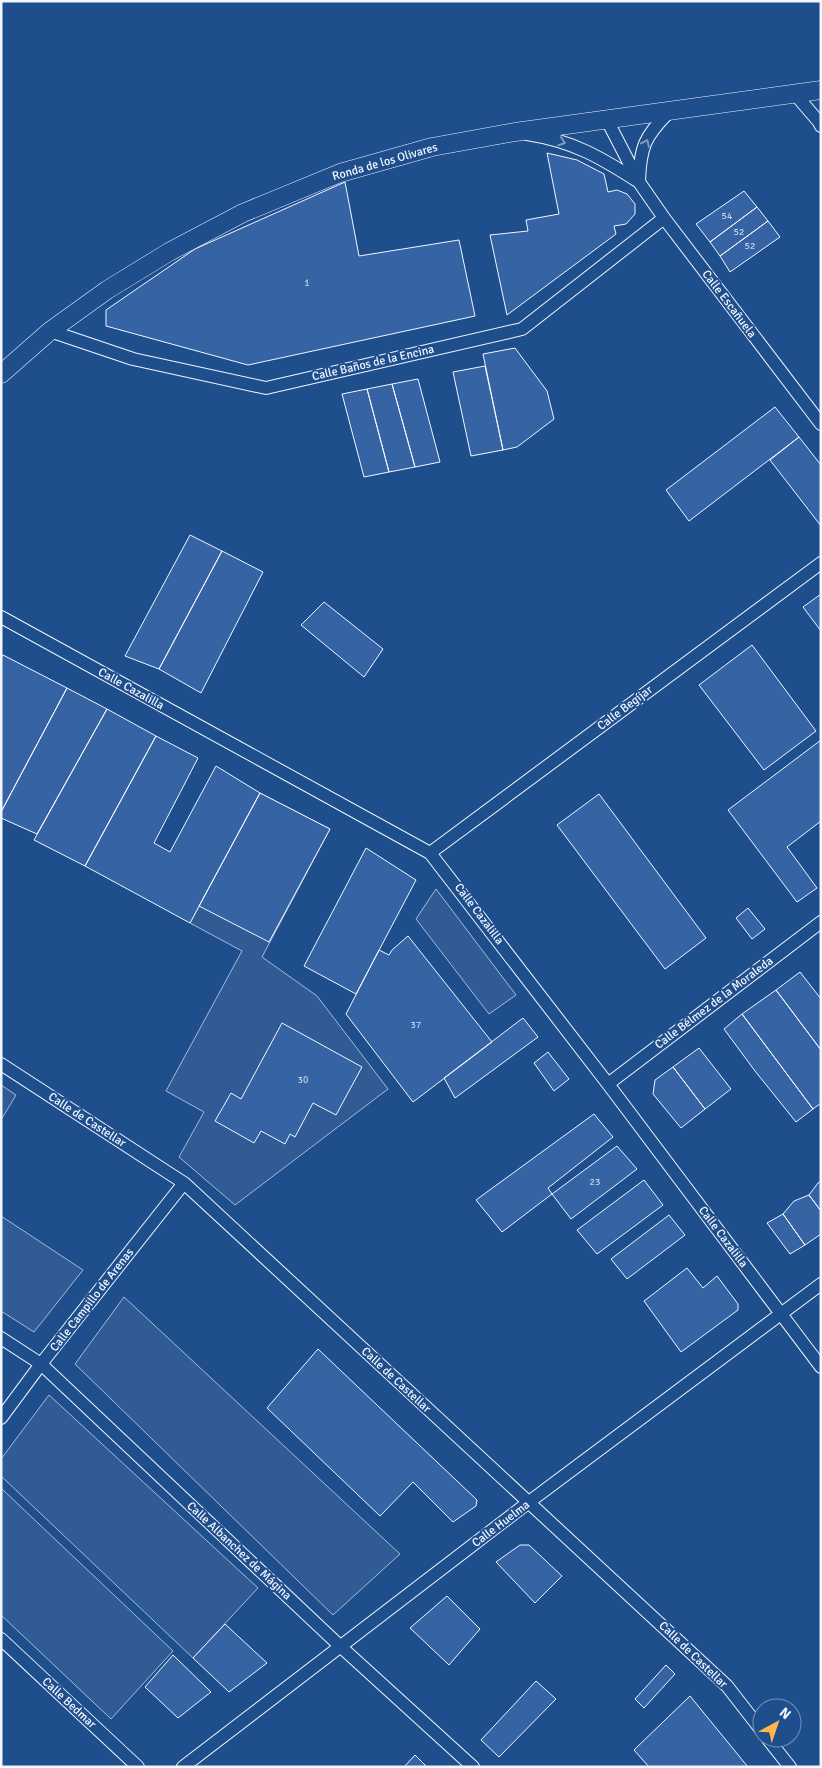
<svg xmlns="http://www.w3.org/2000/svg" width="822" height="1768" font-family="Signika,sans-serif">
  <rect width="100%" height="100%" fill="#1f4e8c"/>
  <path fill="#305b95" stroke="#a8bbd7" d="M260,793L330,829L262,957L317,996L388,1089L235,1205L179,1157L204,1112L166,1091L242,951L190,923Z
    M436,889L516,995L489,1014L416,919Z
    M1,1085L16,1095L1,1120Z
    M1,1216L83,1270L34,1332L1,1311Z
    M124,1297L400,1554L333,1615L75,1364Z
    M49,1395L258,1588L193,1658L1,1476V1459Z
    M1,1488L173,1651L111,1719L1,1615Z"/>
  <path fill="#3563a3" stroke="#f2f6ff" d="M547,153L577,160L604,174L608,192L617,190L627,194L635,204V214L626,224L614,226L616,234L507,315L490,235L528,231L526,220L559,214Z
    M345,182L359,256L459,240L475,316L248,365L106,326V310L195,249Z
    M744,191L757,207L710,242L696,224Z
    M757,207L768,221L720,256L710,242Z
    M768,221L780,237L730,272L720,256Z
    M515,348L547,391L554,419L517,447L503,450L483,354Z
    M485,366L503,450L471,456L453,372Z
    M418,379L440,462L415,467L392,384Z
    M392,384L415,467L389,472L367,389Z
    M367,389L389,472L364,477L342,394Z
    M775,407L799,437L689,521L666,490Z
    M799,437L821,465V526L770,460Z
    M190,535L222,551L159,669L125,656Z
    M222,551L263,572L201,693L159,669Z
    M821,594V631L803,607Z
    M324,602L383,649L364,677L301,625Z
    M752,645L816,731L764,770L699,685Z
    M3,655L67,688L1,812V658Z
    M67,688L107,709L37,834L1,818V812Z
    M107,709L156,736L85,866L34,840Z
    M156,736L198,758L154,843L170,852L216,766L260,793L190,923L85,866Z
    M821,740V821L787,847L817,888L797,902L728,810Z
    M260,793L330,829L269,942L199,906Z
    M599,794L706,938L665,969L557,825Z
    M366,848L416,880L356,994L304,966Z
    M748,908L765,929L752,939L736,918Z
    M408,936L492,1042L413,1102L346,1014L379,950L389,955L392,950Z
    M800,972L821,999V1050L776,990Z
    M776,990L821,1050V1103L813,1109L742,1014Z
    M742,1014L813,1109L796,1122L755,1071L724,1029Z
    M523,1018L538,1037L455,1098L444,1078Z
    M282,1023L362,1067L336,1115L313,1103L295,1137L290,1134L285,1144L261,1131L254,1143L215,1121L231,1093L241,1099Z
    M699,1048L731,1089L705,1109L673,1067Z
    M548,1052L569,1079L554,1091L534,1063Z
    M673,1067L705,1109L681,1128L653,1094L655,1080Z
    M594,1114L613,1137L548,1188L552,1194L502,1232L476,1200Z
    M617,1146L637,1169L571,1219L552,1194Z
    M644,1180L663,1205L597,1254L577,1230Z
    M821,1181V1211L809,1195L818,1183Z
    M809,1195L821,1211V1234L805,1245L783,1214L794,1201Z
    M783,1214L805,1245L790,1254L767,1223Z
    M669,1215L685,1235L627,1279L611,1259Z
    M687,1268L703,1288L717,1276L738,1304V1310L681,1352L644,1301Z
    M318,1349L477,1500L476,1506L453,1522L413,1482L380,1516L267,1408Z
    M520,1545H529L562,1576L535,1603L496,1562Z
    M447,1596L480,1629L449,1665L410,1628Z
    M225,1624L267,1663L229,1692L193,1658Z
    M173,1655L211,1692L178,1718L145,1687Z
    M666,1665L675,1674L644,1708L635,1699Z
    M536,1681L556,1699L499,1757L481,1740Z
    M690,1696L748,1767H649L634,1750Z
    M415,1755L427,1767H404Z"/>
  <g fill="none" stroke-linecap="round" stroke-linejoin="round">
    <g stroke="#f2f6ff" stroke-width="14">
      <path id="minor" d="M795,94L819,122L821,126
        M607,120L639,182L664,218L821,424
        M527,134C573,141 600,157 639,182C640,147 645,136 669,112
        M50,331L133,359L266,388L522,329L664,218
        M1,617L430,853L608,1084L821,1367
        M430,853L821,563
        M1,1064L184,1183L727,1686L762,1731
        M608,1084L821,922
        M1,1338L41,1364L340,1646L473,1767
        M1,1418L41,1364L184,1183
        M1,1639L138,1767
        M767,1738L790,1767
        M183,1767L529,1502L821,1284"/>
    </g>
    <g stroke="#f2f6ff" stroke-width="19">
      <path id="secondary" d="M1,374L50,331L107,290L169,252L243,213L340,173L432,147L515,132L821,90"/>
    </g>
    <use href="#minor" stroke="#1f4e8c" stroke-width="12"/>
    <use href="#secondary" stroke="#1f4e8c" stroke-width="18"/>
  </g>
  <defs><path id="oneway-chevron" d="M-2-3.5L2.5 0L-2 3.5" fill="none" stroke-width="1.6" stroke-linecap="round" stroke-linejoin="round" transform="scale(1.25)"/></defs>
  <g stroke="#7e9ac0">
    <use href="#oneway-chevron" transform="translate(562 142) rotate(18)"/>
    <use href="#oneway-chevron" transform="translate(646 143) rotate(-66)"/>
  </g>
  <g text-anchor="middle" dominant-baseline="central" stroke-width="4" stroke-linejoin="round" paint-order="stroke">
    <g font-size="10" fill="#c3d1e8">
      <text x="727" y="216">54</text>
      <text x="739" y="232">52</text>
      <text x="750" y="246">52</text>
      <text x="307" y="283">1</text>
      <text x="416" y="1025">37</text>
      <text x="303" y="1080">30</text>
      <text x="595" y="1182">23</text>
    </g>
    <g font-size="12" fill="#f2f6ff" stroke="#1f4e8c">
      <text transform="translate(385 162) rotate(-16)">Ronda de los Olivares</text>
      <text transform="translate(729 304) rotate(53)">Calle Escañuela</text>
      <text transform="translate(373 363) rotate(-13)">Calle Baños de la Encina</text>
      <text transform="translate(131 689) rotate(29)">Calle Cazalilla</text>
      <text transform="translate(625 708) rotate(-37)">Calle Begíjar</text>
      <text transform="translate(479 914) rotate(53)">Calle Cazalilla</text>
      <text transform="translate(714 1003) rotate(-37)">Calle Bélmez de la Moraleda</text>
      <text transform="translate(87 1120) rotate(33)">Calle de Castellar</text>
      <text transform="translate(723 1237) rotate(53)">Calle Cazalilla</text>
      <text transform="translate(92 1300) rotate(-52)">Calle Campillo de Arenas</text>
      <text transform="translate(396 1380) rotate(43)">Calle de Castellar</text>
      <text transform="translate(501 1524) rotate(-37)">Calle Huelma</text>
      <text transform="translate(239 1551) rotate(43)">Calle Albanchez de Mágina</text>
      <text transform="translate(693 1655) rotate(44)">Calle de Castellar</text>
      <text transform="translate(69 1703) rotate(43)">Calle Bedmar</text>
    </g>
  </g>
  <rect width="822" height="1768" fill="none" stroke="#f2f6ff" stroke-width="5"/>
  <g transform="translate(777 1723) rotate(40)"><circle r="24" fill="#1f4e8c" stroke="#7391ba"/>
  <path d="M0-4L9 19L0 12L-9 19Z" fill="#ffb74d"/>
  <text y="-8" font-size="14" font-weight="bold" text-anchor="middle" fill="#f2f6ff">N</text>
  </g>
</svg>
